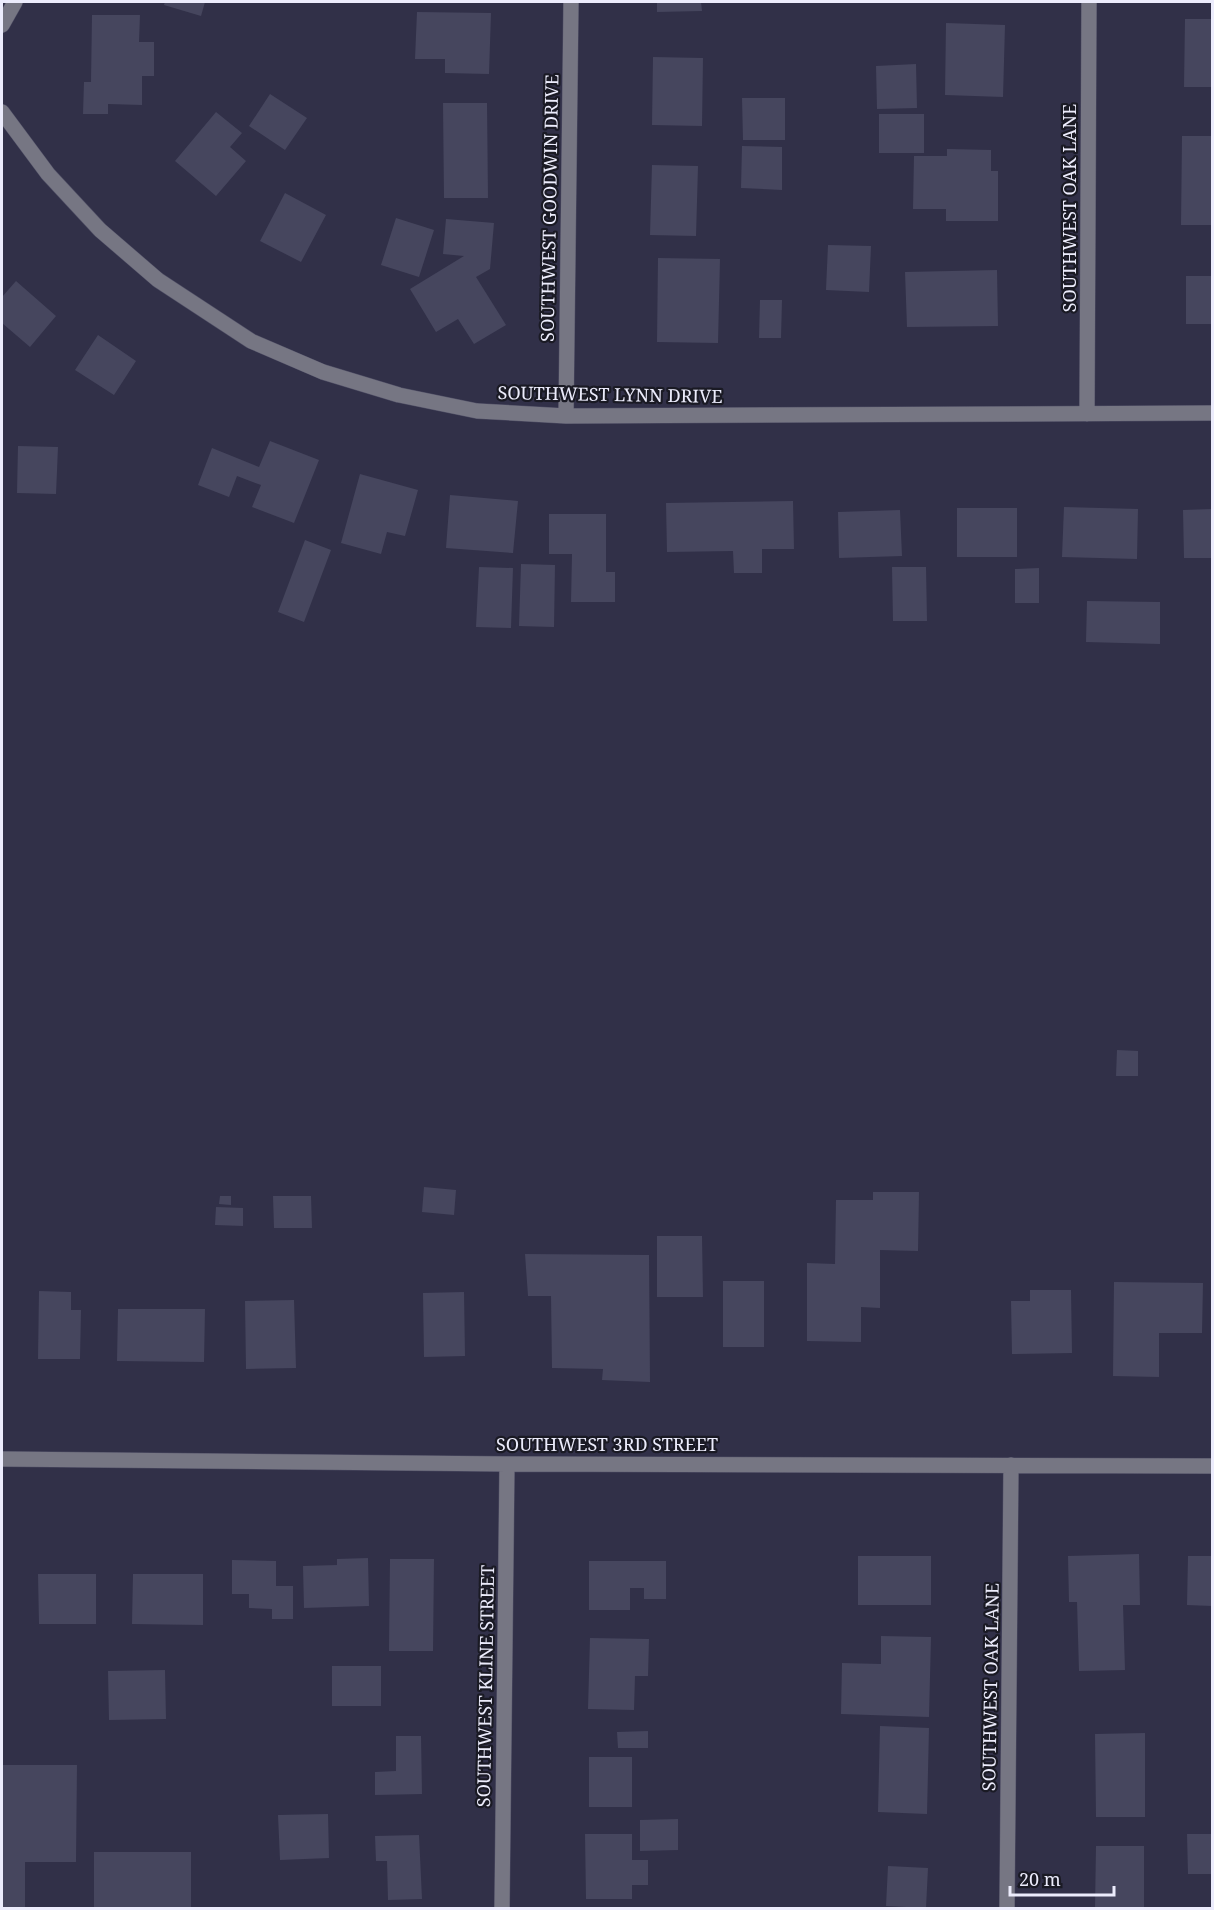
<svg xmlns="http://www.w3.org/2000/svg" width="1214" height="1910" font-family="'Noto Serif',serif">
  <rect width="100%" height="100%" fill="#313048"/>
  <path fill="#46465e" d="M165,2H205L201,16L164,5Z
    M657,2H701L702,11L657,12Z
    M417,12L491,13L489,74L445,73V59H415Z
    M92,15H140L139,42H154V76H142V105L108,104V114H83L84,82H91Z
    M1185,19H1212V87H1184Z
    M946,23L1005,25L1003,97L945,95Z
    M653,57L703,58L702,126L652,125Z
    M916,64L917,108L877,109L876,66Z
    M270,94L307,118L285,150L249,126Z
    M742,98H785V140H743Z
    M443,103H487L488,198H444Z
    M216,112L242,133L230,147L246,161L216,196L175,161Z
    M879,114H924V153H879Z
    M1182,136H1212V225H1181Z
    M742,146L782,147V190L741,188Z
    M947,149L991,150V171H998V221H946V209H913L914,156H947Z
    M652,165L698,166L696,236L650,235Z
    M285,193L326,215L301,262L260,241Z
    M396,218L434,230L419,277L381,265Z
    M446,219L494,223L490,269L476,277L506,325L474,344L458,319L436,332L410,289L464,256L443,254Z
    M828,245L871,246L869,292L826,290Z
    M658,258L720,259L718,343L657,342Z
    M997,270L998,326L907,327L905,272Z
    M1186,276H1212V324H1186Z
    M16,281L56,316L30,347L2,323V297Z
    M760,300H782L781,338H759Z
    M98,335L136,361L114,395L75,370Z
    M270,441L319,460L294,523L252,507L261,485L237,476L229,497L198,485L212,448L259,467Z
    M18,446L58,447L56,494L17,493Z
    M360,474L418,490L405,536L387,532L381,554L341,543Z
    M450,495L518,501L513,553L446,548Z
    M793,501L794,549H762V573H734L733,551L667,552L666,503Z
    M1064,507L1138,509L1137,559L1062,557Z
    M957,508H1017V557H957Z
    M1212,509V558H1184L1183,510Z
    M900,510L902,556L839,558L838,512Z
    M549,514H606V572H615V602H571L572,554H549Z
    M305,540L331,550L304,622L278,612Z
    M521,564L555,565L554,627L519,626Z
    M479,567L513,568L511,628L476,627Z
    M892,567H926L927,621H893Z
    M1039,568V603H1015V569Z
    M1087,601L1160,602V644L1086,642Z
    M1117,1050L1138,1051V1076H1116Z
    M424,1187L456,1190L454,1215L422,1212Z
    M873,1192H919L918,1251L880,1250V1308L861,1307V1342L807,1341V1263L835,1264L836,1200H873Z
    M220,1196H231V1205L219,1204Z
    M273,1196H311L312,1228H274Z
    M216,1207L243,1208V1226L215,1225Z
    M657,1236H702L703,1297H657Z
    M525,1254L649,1255L650,1382L602,1380L603,1369L552,1368L551,1296H528Z
    M723,1281H764V1347H723Z
    M1114,1282L1203,1283L1202,1333H1159V1377L1113,1376Z
    M1030,1290H1071L1072,1353L1012,1354L1011,1301H1030Z
    M39,1291L71,1292V1310H81L80,1359H38Z
    M464,1292L465,1356L424,1357L423,1293Z
    M294,1300L296,1368L246,1369L245,1301Z
    M118,1309H205L204,1362L117,1361Z
    M1139,1554L1140,1605H1123L1125,1670L1079,1671L1077,1602H1069L1068,1556Z
    M858,1556H931V1605H858Z
    M1188,1556H1212V1606L1187,1605Z
    M368,1558L369,1606L304,1608L303,1566L337,1565V1559Z
    M390,1559H434L433,1651H389Z
    M232,1560L276,1561V1586H293V1619H272V1609L249,1608V1594H232Z
    M589,1561H666V1599H644V1588H630V1610H589Z
    M38,1574H96V1624H39Z
    M133,1574H203V1625L132,1624Z
    M881,1636L931,1637L929,1717L841,1714L842,1663L881,1664Z
    M590,1638L649,1639L648,1676H635L634,1710L588,1709Z
    M332,1666H381V1706H332Z
    M165,1670L166,1719L109,1720L108,1671Z
    M880,1726L929,1728L927,1814L878,1812Z
    M648,1731V1748H618L617,1732Z
    M1145,1733V1817H1096L1095,1734Z
    M396,1736H421L422,1794L375,1795V1772L396,1771Z
    M589,1757H632V1807H589Z
    M2,1765H77L76,1862H25V1908H2Z
    M328,1814L329,1858L280,1860L278,1815Z
    M678,1819V1850L640,1851V1820Z
    M585,1834H632V1860H648V1885H632V1899H586Z
    M1187,1834H1212V1874H1188Z
    M419,1835L422,1899L388,1900L387,1861H376L375,1836Z
    M1096,1846H1144V1908H1095Z
    M94,1852H191V1908H94Z
    M888,1866L928,1868L926,1908L886,1906Z"/>
  <g fill="none" stroke-linecap="round" stroke-linejoin="round">
    <g stroke="#4f4e65" stroke-width="16">
      <path id="minor" d="M2,25L15,2
        M2,112L48,174L100,230L158,280L251,341L323,372L399,395L477,411L566,416L1212,413
        M1087,414L1089,2
        M566,416L571,2
        M2,1459L507,1464L1212,1466
        M502,1908L507,1464
        M1007,1908L1011,1465"/>
    </g>
    <use href="#minor" stroke="#767683" stroke-width="15"/>
  </g>
  <g text-anchor="middle" dominant-baseline="central" stroke-width="4.5" stroke-linejoin="round" paint-order="stroke">
    <g font-size="18" fill="#ececfc" stroke="#1a1a24">
      <text transform="translate(549 208) rotate(-89)">SOUTHWEST GOODWIN DRIVE</text>
      <text transform="translate(1069 208) rotate(-90)">SOUTHWEST OAK LANE</text>
      <text transform="translate(610 394) rotate(1)">SOUTHWEST LYNN DRIVE</text>
      <text x="607" y="1444">SOUTHWEST 3RD STREET</text>
      <text transform="translate(485 1686) rotate(-89)">SOUTHWEST KLINE STREET</text>
      <text transform="translate(990 1687) rotate(-89)">SOUTHWEST OAK LANE</text>
    </g>
  </g>
  <rect width="1214" height="1910" fill="none" stroke="#ececfc" stroke-width="6"/>
  <path d="M1010 1886v9h104v-9" fill="none" stroke="#ececfc" stroke-width="3"/>
  <text x="1019" y="1886" font-size="18" fill="#ececfc" stroke="#1a1a24" stroke-width="4.5" paint-order="stroke">20 m</text>
</svg>
